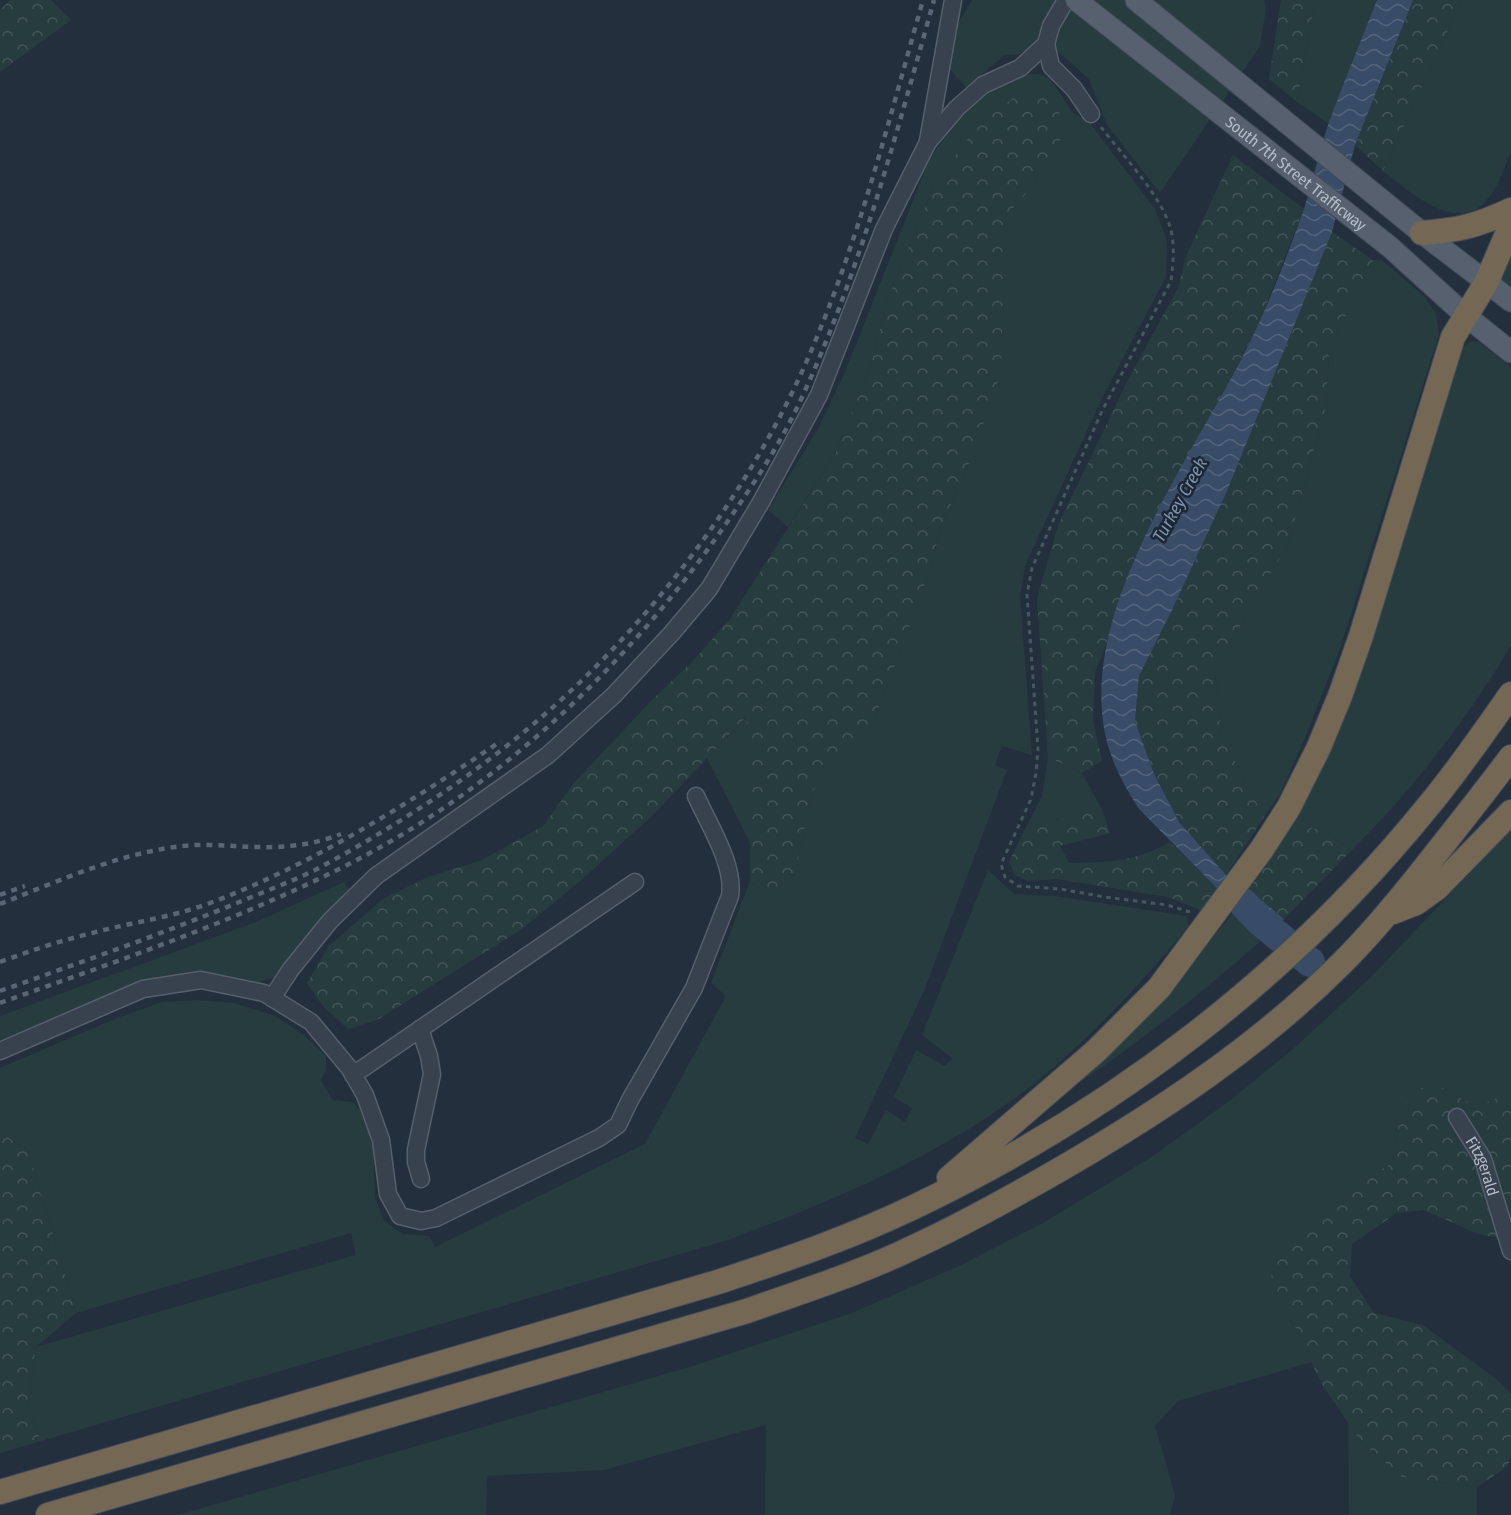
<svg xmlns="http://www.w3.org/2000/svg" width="1511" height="1515" font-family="'Fira Sans Condensed',sans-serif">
  <defs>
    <pattern id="forest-crowns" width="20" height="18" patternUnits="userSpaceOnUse" patternTransform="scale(1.5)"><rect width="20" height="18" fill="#263c3f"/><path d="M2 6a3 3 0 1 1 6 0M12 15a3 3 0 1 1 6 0" fill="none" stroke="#435659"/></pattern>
    <pattern id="water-waves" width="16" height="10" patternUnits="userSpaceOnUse" patternTransform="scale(1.5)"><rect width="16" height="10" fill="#394c67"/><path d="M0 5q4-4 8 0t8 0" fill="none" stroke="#53647b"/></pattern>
  </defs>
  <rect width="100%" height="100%" fill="#242f3e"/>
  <path fill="#263c3f" d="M972,0H1264L1266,8L1260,46L1160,193L1107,125L1089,79L1060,53L1005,55L966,87C961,81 953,75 950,68C940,47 962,18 972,0Z
    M1315,0H1377L1329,124L1297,102Z
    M1462,0H1511V152C1504,168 1498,189 1485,202C1455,234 1408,190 1383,171Z
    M1029,74H1039L1048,78L1054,84L1072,112L1089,122L1155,209L1167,241L1166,277L1102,398L1025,566L1020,597L1032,755L1002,746L995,765L1007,770L924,991L855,1138L868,1144L886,1110L905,1122L912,1108L894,1097L916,1050L945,1066L952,1058L922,1035L988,870L1014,894L1055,896L1187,916L1189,926C1149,974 1107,1020 1060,1062C964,1146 846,1196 728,1240L41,1441L28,1405L36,1347L356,1255L351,1233L76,1313L28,1150L0,1132V1068L117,1018L162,1002L198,1000L234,1003L275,1016L305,1036L326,1056V1070L321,1080L332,1100L352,1102L364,1114L373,1147L375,1198L384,1221L403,1234L429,1236L435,1247L645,1144L726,996L711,983L750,881L770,895L795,874L812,792L832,763L869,734L926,582L942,525L970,461L1010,212L1038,180L935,183L888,298L870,368L835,454L788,527L768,510L818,429L845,372L927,165C938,146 959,117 976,103C991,90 1011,81 1029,74Z
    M1511,247V287L1502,281L1500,277Z
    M1373,260H1382L1424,296L1436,314L1439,334L1340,649L1305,738L1279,796L1264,817L1221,734L1215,670L1288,544L1326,407L1329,350Z
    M1477,341L1511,367V646C1466,720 1413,790 1351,851L1323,830L1288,825L1460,349L1470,342Z
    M747,717L750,751L751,845L707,758Z
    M1048,757L1082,773L1102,809L1026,827L1042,796Z
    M1511,830V1093L1475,1106L1439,1086L1400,1117L1392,1163L1341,1195L1276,1297L1297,1330L1312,1362L1178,1401L1155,1426L1175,1495L1170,1515H765L766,1425L604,1470L487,1476L486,1515H178L693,1366L852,1313L959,1266L1043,1223L1150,1158L1232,1099L1293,1049L1372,976Z
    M344,882L350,890L285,967L277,976L260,982L198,976L0,1043V1016L256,922Z
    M1236,909L1265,937C1203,993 1138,1043 1069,1090L1067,1086L1185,972Z
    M1348,1423L1361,1442L1402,1477L1477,1487V1515H1349Z"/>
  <path fill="url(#forest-crowns)" d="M10,0H51L71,20L0,72V10Z
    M1281,0H1315L1297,102L1269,79Z
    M1413,0H1462L1383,171L1355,145Z
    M1039,89L1059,105L1060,145L1038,180L1010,212L1004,253L1001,373L970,461L942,525L926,582L869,734L832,763L812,792L795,874L770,895L750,881V751L746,717L653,815L579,882L522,929L377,1020L348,1029L323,1006L307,983L329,946L383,899L428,877L480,861L543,826L573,784L653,699L693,661L730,619L835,454L870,368L888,298L935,183L979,124L1017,95Z
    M1233,155L1304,209L1257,328L1133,561L1110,634L1095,672L1093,721L1102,761L1082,773L1048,757L1037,599L1058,525L1128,380L1179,286L1185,258Z
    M1332,232L1373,260L1329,350L1326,407L1288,544L1215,670L1221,734L1264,817L1226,875L1179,822L1154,774L1135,721L1139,676L1173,608L1227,491Z
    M1102,809L1110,833L1060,846L1069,863C1109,862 1135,862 1170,842L1220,891L1203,911L1168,897L1057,879L1027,881L1015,875L1009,862L1026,827Z
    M1288,825L1323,830L1351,851L1284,919L1248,889Z
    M1439,1086L1475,1106L1511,1093V1240L1478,1234L1424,1210L1397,1213L1352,1244L1350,1276L1374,1313L1423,1325L1496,1379L1511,1394V1456L1507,1467L1477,1487L1402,1477L1361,1442L1321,1383L1297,1330L1276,1297L1270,1269L1341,1195L1392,1163L1400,1117L1414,1089Z
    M0,1132L28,1150L76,1313L36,1347L28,1405L41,1441L0,1453Z"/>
  <path fill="url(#water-waves)" d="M1377,0H1413L1355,145L1332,232L1227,491L1173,608L1139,676L1135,721L1154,774L1179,822L1226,875L1248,889L1284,919L1265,937L1139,809C1122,783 1107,754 1103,722C1086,590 1204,443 1257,327C1274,291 1290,248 1304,209C1313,181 1319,151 1329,122C1344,81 1361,41 1377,0Z"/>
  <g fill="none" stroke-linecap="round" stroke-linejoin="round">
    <path stroke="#394c67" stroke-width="30" d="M1243,903L1260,921L1310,962"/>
    <g stroke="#565f6c" stroke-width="19">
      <g id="minor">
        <path d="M1066,0L1051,26L1046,44L1051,66L1074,89L1091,114"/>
        <path d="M928,141L953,0"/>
        <path d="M272,998L291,969L330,921L376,876L548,755L614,695L671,634L709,589L761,502L819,395L884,229L928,142L957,108L983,85L1020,68L1046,44"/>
        <path d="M420,1029L429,1056L432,1074L416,1150V1162L421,1179"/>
        <path d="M0,1051L143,989L201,980L264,993L311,1022L350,1069L365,1095L381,1140L388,1194L400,1216L421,1221L436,1218L599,1138L618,1125L630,1100L694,988L730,896C735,865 709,825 696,796"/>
        <path d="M353,1075L635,882"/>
        <path id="s1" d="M1457,1117L1483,1159L1511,1251"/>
      </g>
    </g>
    <g stroke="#414a57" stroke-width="23">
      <g id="major">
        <path id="s2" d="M1076,0L1390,247L1466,316L1511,352"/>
        <path d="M1136,0L1422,233L1511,301"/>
      </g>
    </g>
    <g stroke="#434c59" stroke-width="26">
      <path id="highway" d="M1422,233C1460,230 1476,226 1511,210
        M1393,912L1416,903L1437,888L1511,812
        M949,1178L1096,1051L1159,988L1262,849L1289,807L1319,747L1340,696L1361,636L1453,337L1486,283L1511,225
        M0,1492L718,1282C785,1260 852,1237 916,1206C1114,1111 1292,975 1430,804C1459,769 1485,731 1511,694
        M48,1515L747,1311C803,1291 861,1273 914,1247C964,1224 1012,1197 1059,1170C1161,1111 1259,1046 1343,962C1370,935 1395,905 1419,875C1450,836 1481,797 1511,757"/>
    </g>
    <path stroke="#44595c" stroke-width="3" stroke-dasharray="4.5 4.5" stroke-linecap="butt" d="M1101,127C1123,156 1162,196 1171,230C1175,247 1173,264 1171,281L1102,411L1032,568L1027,594L1038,749L1036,773L1031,799L1001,864L1005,877L1018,886L1060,889L1105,897L1167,905L1190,912"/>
    <use href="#minor" stroke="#38414e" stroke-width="16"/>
    <use href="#major" stroke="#56606e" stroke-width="21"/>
    <use href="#highway" stroke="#746855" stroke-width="24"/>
    <path stroke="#5a6575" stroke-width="4.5" stroke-dasharray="6 6" stroke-linecap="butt" d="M0,895L25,886
      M0,904C59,881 119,853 183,846C209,843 234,847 260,847C287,848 316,844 341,834
      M0,962C32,950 63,940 96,932C134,922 173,917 210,903C314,864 409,803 501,741
      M0,991C79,963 159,935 237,903C263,892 291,882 317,869C397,826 475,775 544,715C656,618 757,482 814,344C861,233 890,116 923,0
      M0,1003C120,960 240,920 353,862C509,781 639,654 736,509C761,473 785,435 803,395C861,268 896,135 934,0"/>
  </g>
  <g text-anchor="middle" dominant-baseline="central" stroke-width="5" stroke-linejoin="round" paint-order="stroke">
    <g font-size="16" fill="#b4bcc9" stroke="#1d2633">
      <text stroke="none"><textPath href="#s2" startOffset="280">South 7th Street Trafficway</textPath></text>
      <text stroke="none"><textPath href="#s1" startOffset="56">Fitzgerald</textPath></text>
    </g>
    <g font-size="18" font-style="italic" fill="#7c92b1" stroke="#1d2633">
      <text transform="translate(1180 500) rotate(-61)">Turkey Creek</text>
    </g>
  </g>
</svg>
